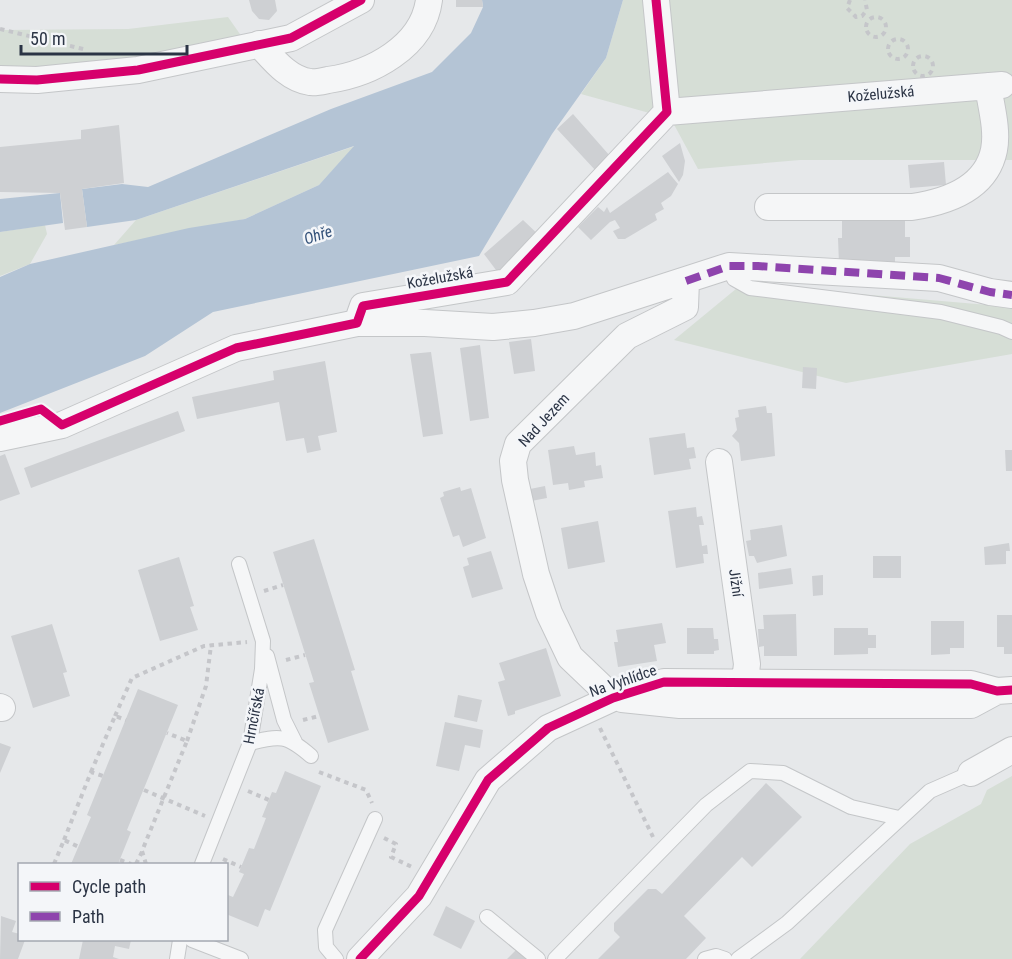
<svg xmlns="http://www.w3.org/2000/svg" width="1012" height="959" font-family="'Roboto Condensed',sans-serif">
  <rect width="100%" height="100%" fill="#e6e8ea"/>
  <path fill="#d6ded6" d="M623,0H1012V160H800L698,169L671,119L581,94L606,58Z
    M228,17L242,37L111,67H0V30L128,29Z
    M355,146L319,185L245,219L114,245L136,220Z
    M45,225L47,234L30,264L0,276V232Z
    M742,284L1012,307V354L846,383L674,340Z
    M1012,776V959H800L910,844L981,804L987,790Z"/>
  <path fill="#b4c4d5" d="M482,0H623L606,58L552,134L479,256L213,312L145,356L0,413V277L30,264L189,228L245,219L319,185L354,146L136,220L87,227L82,189L122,184L148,187L331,109L432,72L471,33L483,7Z
    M60,193L63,223L0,232V199Z"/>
  <path fill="#ced0d3" d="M249,0H275L277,11L269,20L259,19L252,11Z
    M456,0H482L483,7H456Z
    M573,114L610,156L596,171L557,129Z
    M119,125L124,183L82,189L87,227L65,230L60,193L0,192V147L81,139V130Z
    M680,143L685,161L683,175L679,182L662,156Z
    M944,162L946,185L910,188L908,165Z
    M668,172L678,184L671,196L661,203L664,209L655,214L657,220L625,239H618L613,231L620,228L615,220L610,222L591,240L578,227L598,207L604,212L607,207L610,213Z
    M842,219H905V237H910V257H895V264H839L838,238H842Z
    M523,220L542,238L502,278L484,254Z
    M531,339L535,371L514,374L509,342Z
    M480,345L489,418L470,421L460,348Z
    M431,352L443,434L423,437L410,354Z
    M325,361L337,432L318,436L321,450L307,453L304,438L286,441L279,402L197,419L192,397L274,380L273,371Z
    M803,367L817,368L816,389L802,388Z
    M766,406L767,413H772L775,456L741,461L739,443L732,436L737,430L735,418L739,417L738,410Z
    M178,411L185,431L31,488L24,468Z
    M685,433L687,448L694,447L696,458L689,459L691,469L654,475L649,438Z
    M574,446L576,455L595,452L596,466L601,465L603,478L584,481L585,487L569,490L568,483L553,485L548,450Z
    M1005,450H1012V471H1006Z
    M5,454L20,494L0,501V456Z
    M545,486L547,498L526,502L525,490Z
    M460,487L461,491L471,488L486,538L463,547L459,535L453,537L440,498L444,496L443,492Z
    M696,507L697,517L702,516L704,525H699L702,546L707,545L708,554H703L704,563L676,568L668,511Z
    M598,521L605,562L568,569L561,528Z
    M782,525L787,556L757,563L754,556H749L746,541L751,540L750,530Z
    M314,539L355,670L351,671L369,730L328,743L309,683L314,682L273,552Z
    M1009,543L1010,551H1006V564L985,565L984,547Z
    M491,551L503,589L472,598L463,567L469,565L467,558Z
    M873,556H901V578H873Z
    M179,557L194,606L190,607L198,630L160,641L138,570Z
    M791,568L793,584L759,589L758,573Z
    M823,575V595L813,596L812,576Z
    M796,614L797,656H764V646L759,647L758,629H764L763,615Z
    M997,615H1012V654H1004V647H997Z
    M931,621H964V648H950V654L931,655Z
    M662,623L666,643L654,645L657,661L618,667L614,642H618L616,630Z
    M52,624L67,672L63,673L70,696L33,708L11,636Z
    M687,628H713L714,639H718L719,650L714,651V654H687Z
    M834,628H868V635H876V648H868V654L834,655Z
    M546,648L561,696L515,711V714L508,716L498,682L505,680L499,663Z
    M138,689L178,705L127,830L131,832L118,864H71L91,817L87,815Z
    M458,695L482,700L477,722L454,717Z
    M445,722L483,730L480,748L465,745L459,771L436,766Z
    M0,743L11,747L0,773Z
    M285,771L321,786L270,911L265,909L258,927L226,914V898L228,895L233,897L244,874L239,872L249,848L254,849L266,818L262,817L272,792L276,793Z
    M766,783L802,817L752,867L742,857L684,916L706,938L686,959H598L620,937L614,931V923L648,889H656L662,894Z
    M446,906L475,921L461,949L433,935Z
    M1,916L16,921L12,932L20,934V940H25L18,959H0Z
    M83,940H131L129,949L115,946L113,957L119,959H79Z
    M517,949L527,959H507Z"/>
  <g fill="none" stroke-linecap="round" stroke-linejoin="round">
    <g stroke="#c4c6c8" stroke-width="16">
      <path id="lane" d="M729,266L734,279L750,288L941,312L1001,327L1012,332
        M267,656L284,720L295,742
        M250,743C280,735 287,735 311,756
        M202,864L250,743L262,669L263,641L239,564
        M487,917L538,959
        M192,940L241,959
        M177,959L180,940
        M336,959L326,947L325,930L375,819
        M555,959L706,805L750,771L783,773L851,807L899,818
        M705,959L716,956L725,959
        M738,959L787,923L930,791L971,773"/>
    </g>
    <g stroke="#c4c6c8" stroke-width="28">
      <path id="street" d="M259,44C273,59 288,79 310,82C315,83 323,81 328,80C371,74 423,47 429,0
        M0,79L37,80L138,70L291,38L361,0
        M667,112L1002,85
        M768,207H912C946,202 986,189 994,150C998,130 991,106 988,86
        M357,323L363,306L507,282L667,112L656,0
        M0,438L62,425L236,348L357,323H425L493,327L534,323L574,316L729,266L939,278L990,292L1012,295
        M719,462L747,664L743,698
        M613,698L570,657L549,613L536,574L515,480L513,461L518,444L627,336L685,307L686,281
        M622,699L680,705H971L997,691
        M0,707L2,708
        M971,773L1012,750
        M360,959L419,896L488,780L548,728L613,698L664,682L971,684L997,691L1012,690"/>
    </g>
    <path stroke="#c5c6ca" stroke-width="4" stroke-dasharray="4.5 4.5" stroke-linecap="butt" d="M850,0L847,8L856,17L862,16L867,10L865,0
      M866 27a10 10 0 1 1 20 0a10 10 0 1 1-20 0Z
      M0,29L87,50
      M888 49a10 10 0 1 1 20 0a10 10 0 1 1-20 0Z
      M913 66a10 10 0 1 1 20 0a10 10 0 1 1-20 0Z
      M264,591L283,585
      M286,660L305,655
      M115,716L132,678L204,646L247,642
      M303,720L319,716
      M600,728L653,837
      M187,741L206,686L211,645
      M91,772L115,716L126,720
      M319,772L366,790L372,803
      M144,790L205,816
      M248,791L269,800
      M384,838L396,844L391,857L412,867
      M64,840L91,772L103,776
      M223,859L241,867
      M120,860L131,864
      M54,864L64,840L79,847
      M136,864L142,852
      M146,864L142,851L187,741L167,733"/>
    <use href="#lane" stroke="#f5f6f7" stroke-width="14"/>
    <use href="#street" stroke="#f5f6f7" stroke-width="26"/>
    <path stroke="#8e44ad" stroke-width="8" stroke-dasharray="15 8" stroke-linecap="butt" d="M686,281L729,266H758L939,278L990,292L1012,295"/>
    <g stroke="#f4f6f9" stroke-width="13">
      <path id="cycleway" d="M0,79L37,80L138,70L291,38L361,0
        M0,421L41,409L62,425L236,348L357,323L363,306L507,282L667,112L656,0
        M360,959L419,896L488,780L548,728L613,698L664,682L971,684L997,691L1012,690"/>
    </g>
    <use href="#cycleway" stroke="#d6006c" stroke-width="9"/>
  </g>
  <g text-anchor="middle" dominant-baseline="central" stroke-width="5" stroke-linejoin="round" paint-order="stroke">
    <g font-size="15" fill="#2b3445" stroke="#f4f6f9">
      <text transform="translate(881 94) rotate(-5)">Koželužská</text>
      <text transform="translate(440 278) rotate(-10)">Koželužská</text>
      <text transform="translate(544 420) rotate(-47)">Nad Jezem</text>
      <text transform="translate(736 583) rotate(82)">Jižní</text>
      <text transform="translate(623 681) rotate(-19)">Na Vyhlídce</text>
      <text transform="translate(254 716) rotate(-79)">Hrnčířská</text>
    </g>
    <g font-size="16" font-style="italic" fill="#34527a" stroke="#f4f6f9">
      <text transform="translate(318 235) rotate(-19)">Ohře</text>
    </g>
  </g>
  <rect x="18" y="863" width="210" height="78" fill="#f4f6f9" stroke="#a4a8b1" stroke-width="1.5"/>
  <rect x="30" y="882" width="30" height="9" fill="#d6006c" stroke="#a4a8b1" stroke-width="1.5"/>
  <text x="72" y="893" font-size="18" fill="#2b3445">Cycle path</text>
  <rect x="30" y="912" width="30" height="9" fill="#8e44ad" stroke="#a4a8b1" stroke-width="1.5"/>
  <text x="72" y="923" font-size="18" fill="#2b3445">Path</text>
  <path d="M21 45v9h166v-9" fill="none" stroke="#2b3445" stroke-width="3"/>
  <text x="30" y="45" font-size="18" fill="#2b3445" stroke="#f4f6f9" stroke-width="4.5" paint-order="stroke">50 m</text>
</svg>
